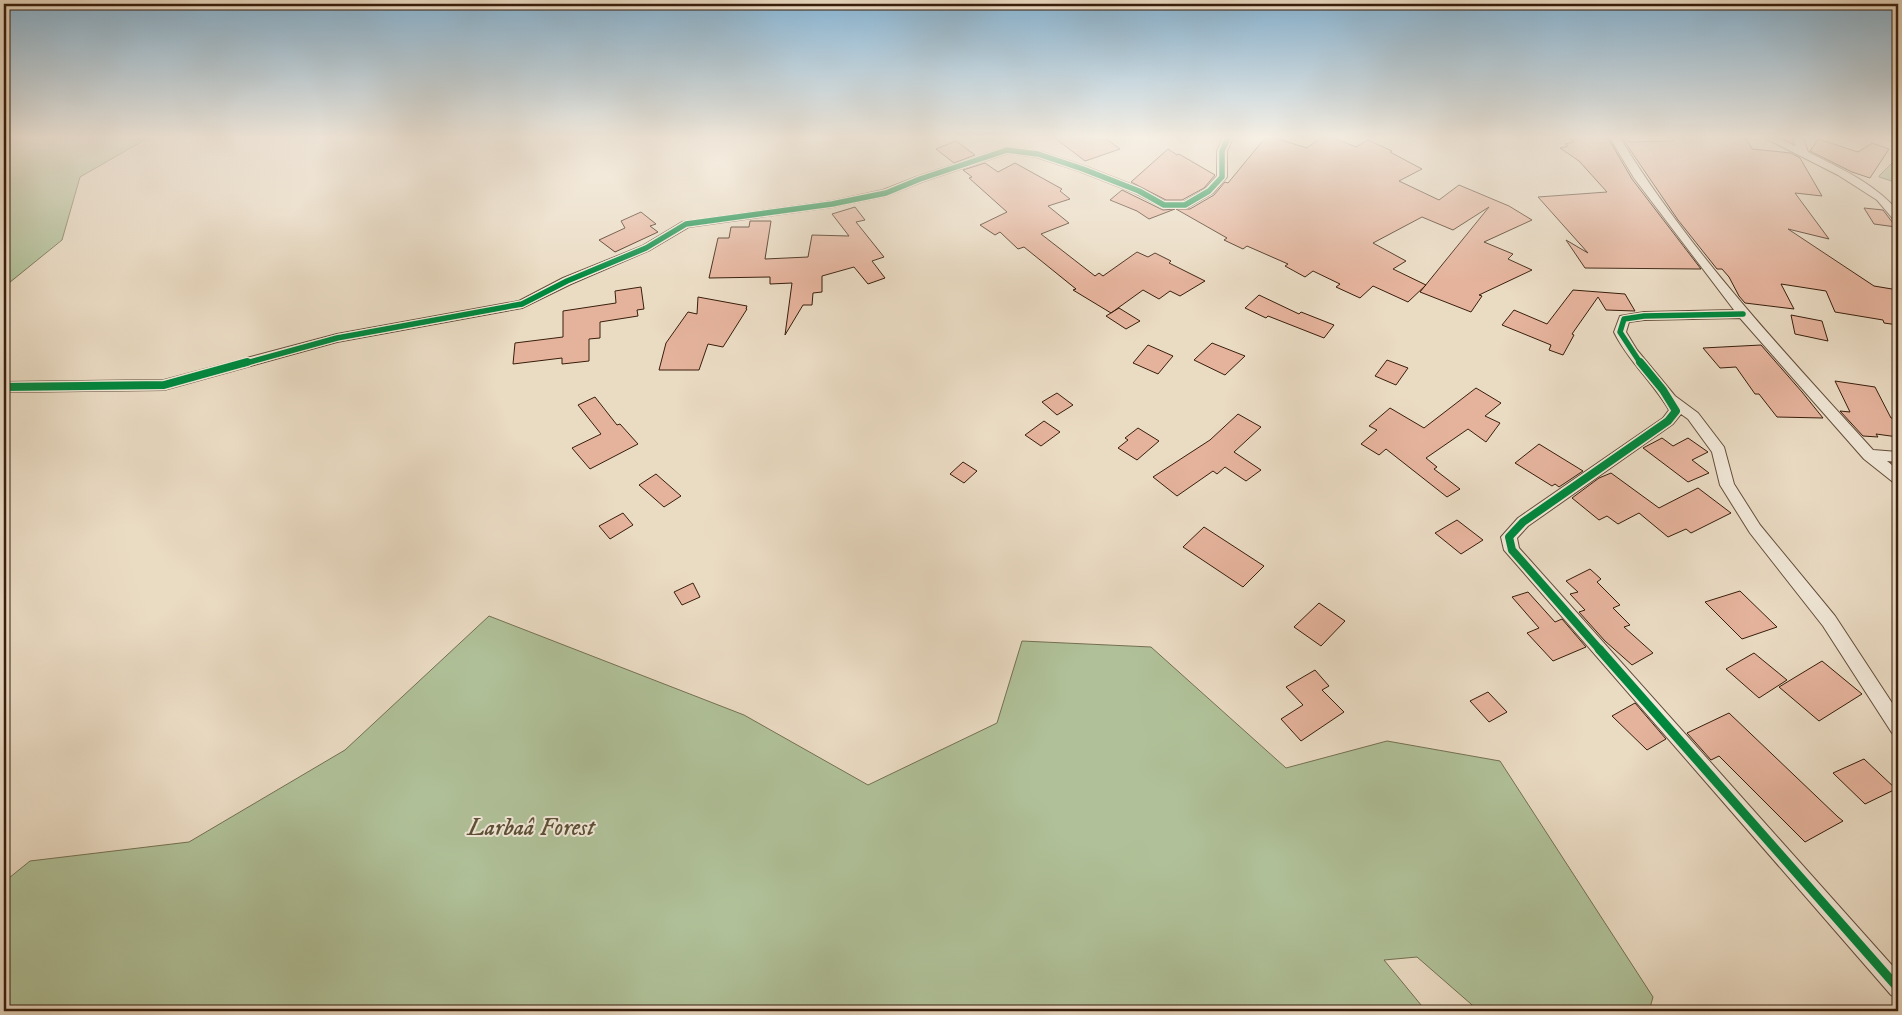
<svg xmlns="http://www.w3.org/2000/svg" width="1902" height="1015" font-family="'IM FELL DW Pica',serif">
  <rect width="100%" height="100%" fill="#eadbc3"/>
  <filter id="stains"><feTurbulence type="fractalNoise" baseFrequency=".004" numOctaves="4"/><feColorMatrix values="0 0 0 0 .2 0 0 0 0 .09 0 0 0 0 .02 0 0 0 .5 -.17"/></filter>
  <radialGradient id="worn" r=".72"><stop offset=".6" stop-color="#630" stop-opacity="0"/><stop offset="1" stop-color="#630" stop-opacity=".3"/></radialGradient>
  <path fill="#b0c199" stroke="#747052" d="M4,138H148L80,177L62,240L4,287Z
    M1898,157V183L1879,177V176Z
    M489,616L744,715L868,785L997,723L1022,641L1151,647L1286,768L1387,741L1500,761L1653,997L1649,1011H1479L1417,957L1384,960L1426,1011H4V882L30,861L189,842L345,750Z"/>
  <path fill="#e5b39c" stroke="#381e0c" d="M1055,138H1095L1098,140L1105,138L1120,149L1085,161Z
    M1265,138H1275L1307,148L1320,138H1334L1356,147L1368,140L1392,151L1390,152L1422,169L1399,181L1439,200L1459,185L1509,206L1532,220L1484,242L1513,254L1508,259L1532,270L1479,295L1482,296L1471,312L1420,292L1489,207L1453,230L1422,217L1373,243L1406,261L1393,269L1426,285L1408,302L1373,286L1360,298L1336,287L1340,284L1313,271L1305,277L1285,266L1288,264L1247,246L1243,249L1224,240L1227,238L1176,209H1190L1214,195L1225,182L1228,183Z
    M1568,138H1608L1632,179L1701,269L1585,268L1566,240L1588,253L1538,197L1607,192L1579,161L1560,148L1568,146L1565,144L1574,142Z
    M1622,138H1628L1629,142L1674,141L1673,138H1746L1752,149L1791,153L1800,158L1822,196L1795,193L1829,239L1788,229L1874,286L1898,290V325L1884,323L1883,320L1835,312L1826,291L1781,284L1794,309L1745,303L1739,296L1729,277L1722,269H1717L1678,220Z
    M1818,139L1858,152L1872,143L1889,149L1870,178L1852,172L1810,151Z
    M956,141L975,155L954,163L936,149Z
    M1168,149L1177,155L1179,154L1215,175L1204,188L1182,200H1166L1131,182Z
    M985,163L998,172L1015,163L1062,189L1060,191L1070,199L1048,206L1069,223L1041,234L1095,276L1099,273L1103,276L1137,252L1148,257L1155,253L1171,261L1169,263L1205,281L1180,296L1170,291L1159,299L1143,290L1111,313L1073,290L1076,289L1024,247L1018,249L1000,232L995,235L980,225L1007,212L969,178L972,177L963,170Z
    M1122,190L1163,210L1175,209L1149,219L1137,211L1110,200Z
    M855,207L865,220L856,222L884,257L872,261L885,278L868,284L854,267L822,276V292L813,293L812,305H803L785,335L792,283L770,284V277L709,278L718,238H729L731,227H749L750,221H771L765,259L808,257L812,235L849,236L832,214Z
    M1864,208L1883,210L1896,227L1874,224Z
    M641,212L656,224L650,226L658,232L615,252L599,240L625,228L621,221Z
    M641,287L644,309L637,310L638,316L600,322V338L589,339V361L562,364V358L513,364L515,343L563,337V311L616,303L615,291Z
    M1573,290L1625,294L1635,311L1606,310L1598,297L1572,334L1574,335L1563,355L1549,350L1551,345L1502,325L1514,310L1547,324Z
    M1259,295L1299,314L1301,312L1334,325L1324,338L1268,316L1266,318L1245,308Z
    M698,297L747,306L746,309H747L723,347L708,344L699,370H659L666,343L688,312L697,314Z
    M1119,308L1140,321L1126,329L1106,316Z
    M1791,315L1822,321L1828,341L1795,334Z
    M1212,343L1245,356L1225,375L1194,360Z
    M1148,345L1173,356L1158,374L1133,363Z
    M1761,345L1802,392L1823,418L1777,417L1759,394H1755L1736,367L1720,368L1703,348Z
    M1387,360L1408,368L1396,385L1375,376Z
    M1835,381L1875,387L1891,418L1898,419V437L1876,434L1878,437L1863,436L1840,411L1850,412Z
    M1476,388L1501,403L1485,416L1500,423L1486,442L1468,429L1426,458L1437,467L1434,469L1460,489L1447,497L1386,449L1379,455L1361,444L1377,430L1369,426L1390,408L1424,428Z
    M1057,393L1073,405L1057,415L1042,402Z
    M595,397L617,425L620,424L638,444L590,469L572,448L601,434L578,405Z
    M1238,414L1261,427L1234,452L1261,470L1246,481L1225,467L1217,474L1213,471L1177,496L1153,477L1210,440Z
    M1044,421L1060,432L1041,446L1025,435Z
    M1138,428L1159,441L1137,460L1118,448L1128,440L1125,438Z
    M1662,438L1673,446L1688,438L1708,452L1692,460L1709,473L1688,482L1643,448Z
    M1539,444L1583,471L1559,487L1555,484L1552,486L1515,463Z
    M963,462L977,471L964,483L950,474Z
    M1611,473L1659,508L1698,488L1731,513L1691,533L1686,529L1668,537L1639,513L1618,524L1607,516L1599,520L1572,498L1599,478Z
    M656,474L681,496L664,507L639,485Z
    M623,513L633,525L610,539L599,526Z
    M1457,520L1483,540L1461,554L1435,533Z
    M1204,527L1264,566L1243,587L1183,547Z
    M1590,569L1601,579L1597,582L1620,605L1613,608L1630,625L1624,627L1653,653L1632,665L1605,641L1579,612L1585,610L1570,594L1578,592L1566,581Z
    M693,583L700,597L682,605L674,592Z
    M1740,591L1777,627L1742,639L1705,602Z
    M1528,592L1555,622L1562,619L1586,647L1553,661L1527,633L1539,628L1512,597Z
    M1319,603L1345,621L1321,646L1294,627Z
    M1754,653L1787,680L1759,698L1726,669Z
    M1822,661L1862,694L1819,721L1779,687Z
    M1315,670L1329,686L1322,690L1344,712L1301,741L1281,719L1303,705L1286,687Z
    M1488,692L1507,712L1489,722L1470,701Z
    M1635,703L1666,739L1647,750L1612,716Z
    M1729,713L1838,817L1843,821L1805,842L1719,756L1711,760L1687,733Z
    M1864,759L1896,789L1865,804L1833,773Z"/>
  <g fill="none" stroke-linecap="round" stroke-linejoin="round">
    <g stroke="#644d3a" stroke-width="2">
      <path id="minor" d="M1223,138H1233L1227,151V177L1213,193L1189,207L1164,208L1135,193L1079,171L1036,157L1008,153L924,181L886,196L832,207L689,227L650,250L571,284L522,308L337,342L164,390L4,392V382L164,380L337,334L519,301L563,278L642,246L682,222L832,201L883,190L916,177L1007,147L1042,152L1087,167L1143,189L1166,202H1183L1205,189L1217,176V151Z
        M1610,138H1620C1690,252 1783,351 1873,450L1898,452V462L1887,461L1898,470V483L1893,482L1864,459L1740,318L1644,320L1629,322L1626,332L1637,350L1675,396L1698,413L1724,447L1734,484L1760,525L1835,616L1898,712V735L1892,733L1823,626L1750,533L1720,485L1712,452L1688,419L1681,414L1673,424L1528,526L1517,538L1519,548L1898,972V999L1891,995L1504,550L1501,537L1518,518L1663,418L1669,410C1653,382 1628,361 1614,332L1620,316L1644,312L1734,310L1634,178Z
        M1765,138H1778L1795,146L1793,138H1803L1808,152C1840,168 1874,183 1898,211V221L1894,220L1877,200L1838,175Z
        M1884,138H1898V144Z"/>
    </g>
    <use href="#minor" fill="#f1e8d8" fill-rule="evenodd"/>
    <g stroke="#f1e8d8" stroke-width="8">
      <path id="cycleway-far2" d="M243,364L337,338L522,304L567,281L646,248L686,224L832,204L886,193L920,179L1007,150L1038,154L1083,169L1139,191L1164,205H1185L1209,191L1222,177V151L1228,138
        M1641,364L1620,332L1624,319L1644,316L1743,314"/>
    </g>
    <g stroke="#f1e8d8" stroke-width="11">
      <path id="cycleway-far1" d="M4,387L164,385L247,362
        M1600,650L1512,550L1509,537L1523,522L1668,421L1676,411L1663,390L1640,362"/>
    </g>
    <g stroke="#f1e8d8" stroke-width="12">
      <path id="cycleway" d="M1599,649L1898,988"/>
    </g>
    <use href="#cycleway-far2" stroke="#00873e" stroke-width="5.5"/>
    <use href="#cycleway-far1" stroke="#00873e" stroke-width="8"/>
    <use href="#cycleway" stroke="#00873e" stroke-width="9"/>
  </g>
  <linearGradient id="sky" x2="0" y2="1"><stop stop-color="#88b6d6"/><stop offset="0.49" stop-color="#f6efe4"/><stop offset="1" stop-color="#f6efe4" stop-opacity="0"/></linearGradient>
  <rect width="1902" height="280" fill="url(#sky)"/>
  <g text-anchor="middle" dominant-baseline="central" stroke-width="4" stroke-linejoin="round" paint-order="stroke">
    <g font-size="24" font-style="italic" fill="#5c4f36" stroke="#f1e8d8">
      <text x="531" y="828">Larbaâ Forest</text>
    </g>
  </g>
  <rect width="1902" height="1015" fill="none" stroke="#eadbc3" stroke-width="20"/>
  <rect x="5" y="5" width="1892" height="1005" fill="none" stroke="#381e0c" stroke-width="2.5"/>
  <rect x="10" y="10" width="1882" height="995" fill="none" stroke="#381e0c"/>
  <rect width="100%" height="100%" filter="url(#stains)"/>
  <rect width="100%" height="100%" fill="url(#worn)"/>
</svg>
